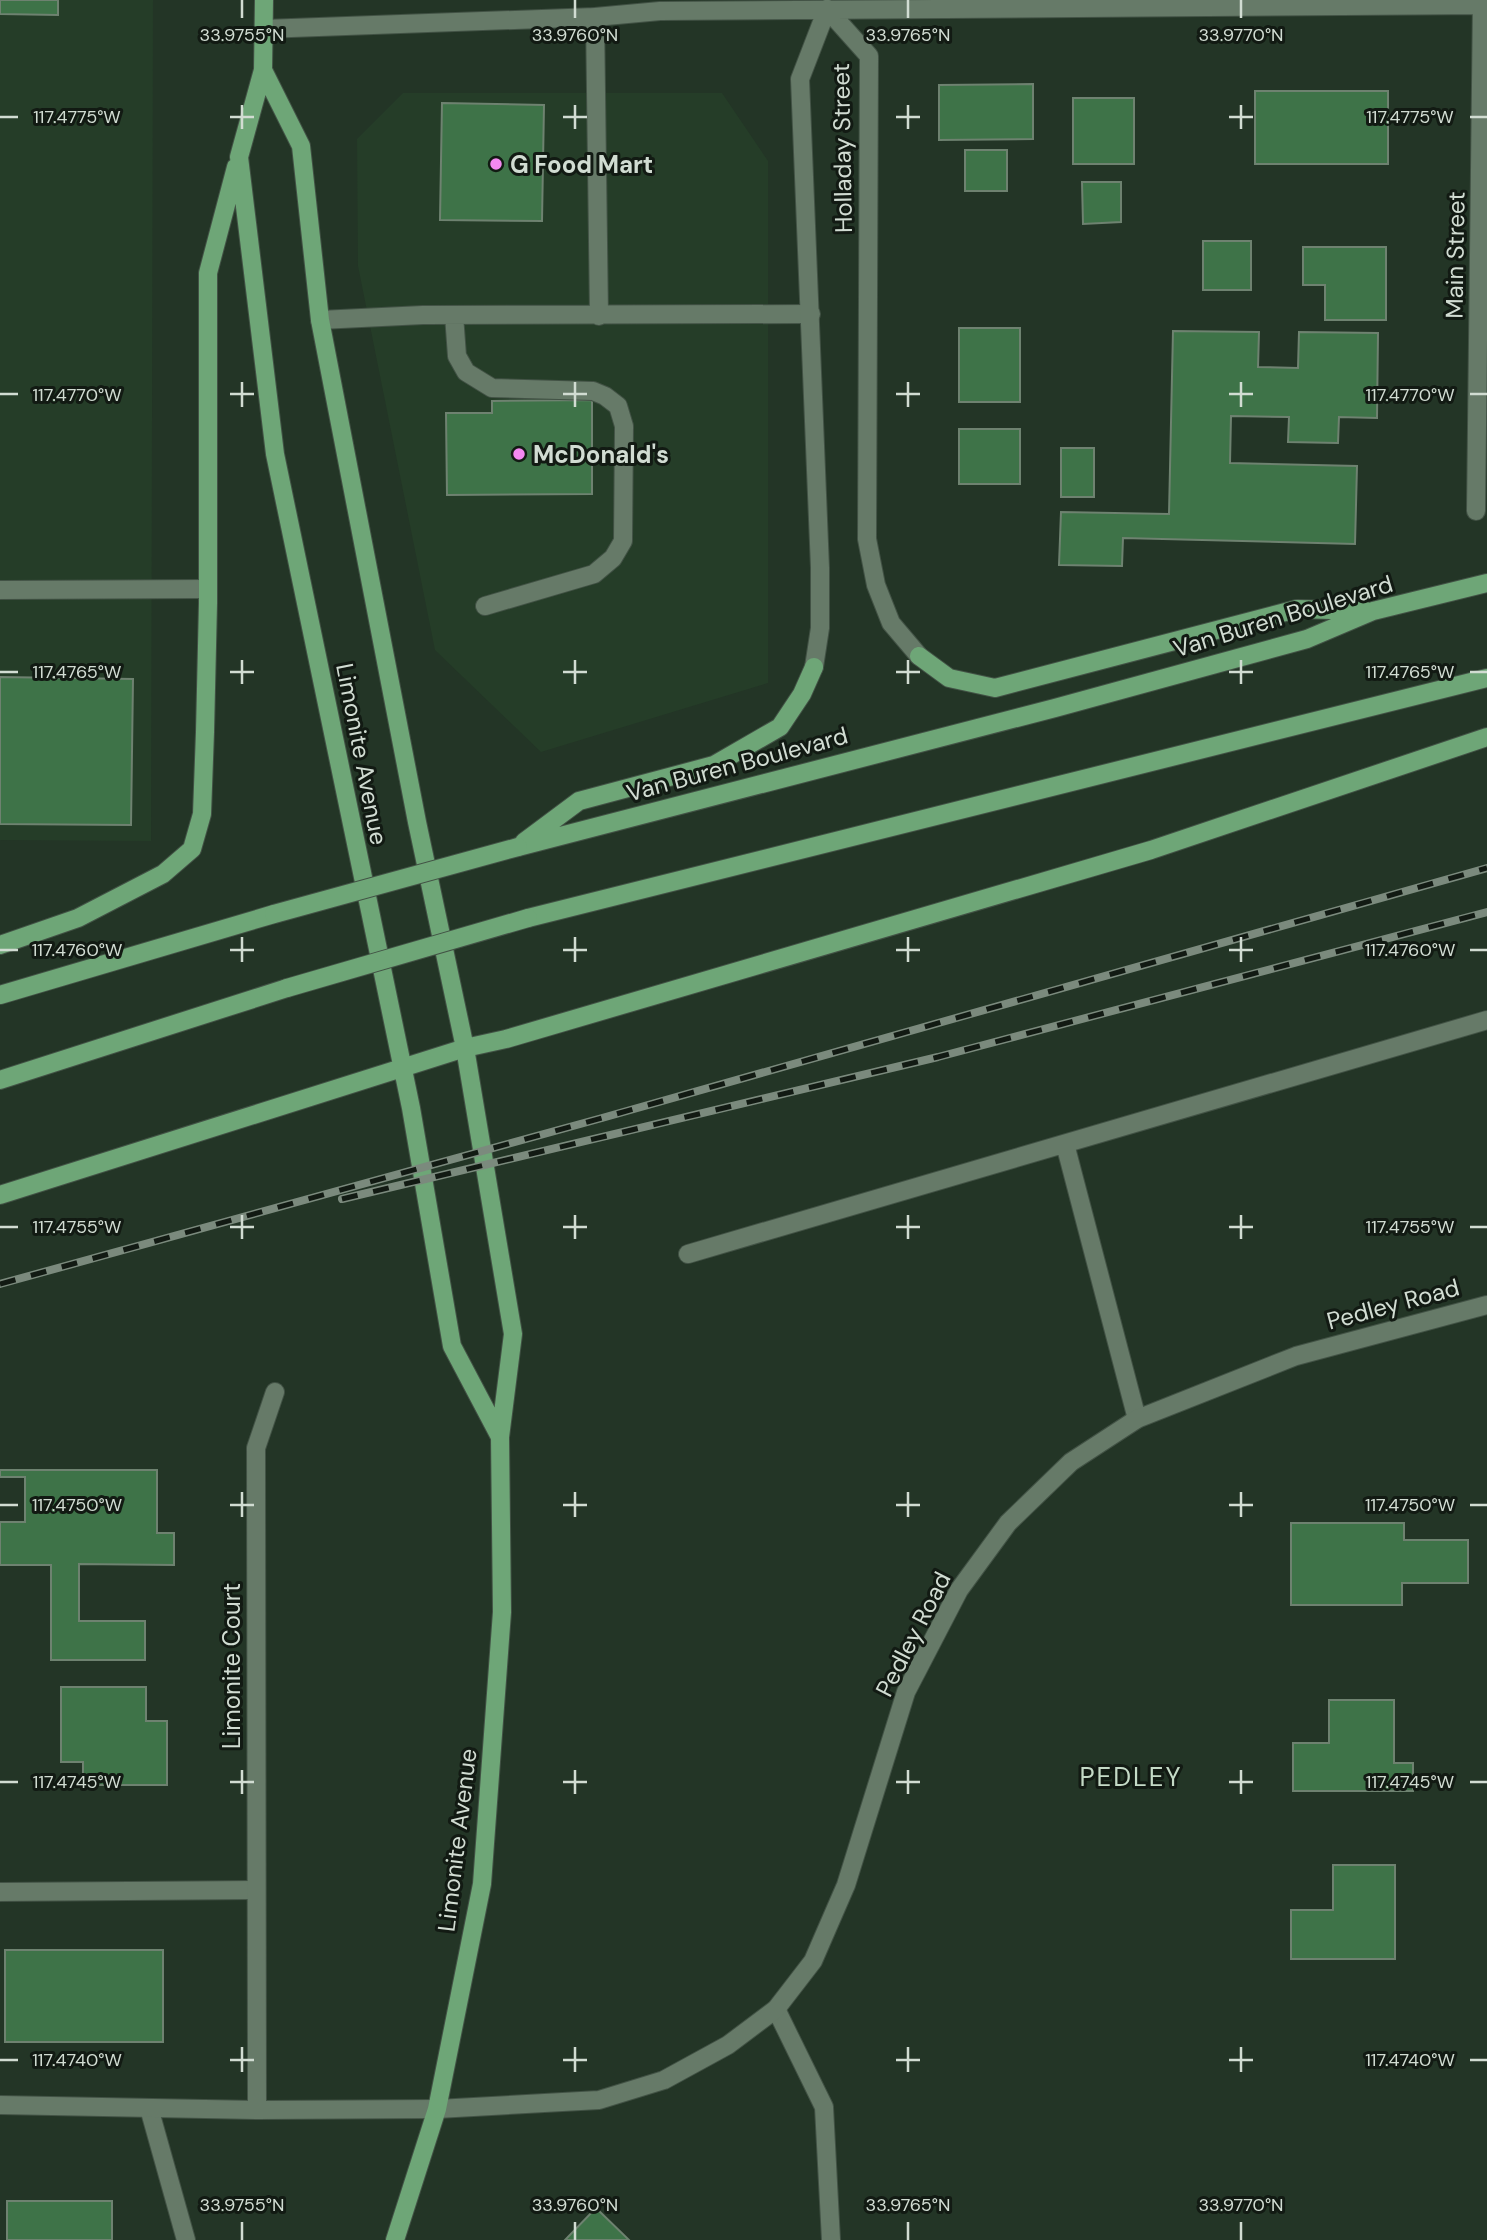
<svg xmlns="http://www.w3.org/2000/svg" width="1487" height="2240" font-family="'DM Sans',sans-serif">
  <rect width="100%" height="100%" fill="#233526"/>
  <path fill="#253d28" d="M0,0H153L151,841L0,840Z
    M403,93H722L768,161V683L541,752L435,650L358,266L357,139Z"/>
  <path fill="#3e7348" stroke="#6e8270" stroke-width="2" d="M0,0H58V15L0,14Z
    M1033,84V139L939,140V85Z
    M1255,91H1388V164H1255Z
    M1073,98H1134V164H1073Z
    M442,103L544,105L542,221L440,220Z
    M965,150H1007V191H965Z
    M1082,182H1121V222L1083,224Z
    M1203,241H1251V290H1203Z
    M1303,247H1386V320H1325V285H1303Z
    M959,328H1020V402H959Z
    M1173,331L1259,332L1258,367L1298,368L1299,332L1378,333L1377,418L1339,417L1338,443L1288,442L1289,417L1231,416L1230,463L1357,466L1355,544L1123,538L1122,566L1059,565L1061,512L1169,514Z
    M592,400V494L447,495L446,413H492V401Z
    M959,429H1020V484H959Z
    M1061,448H1094V497H1061Z
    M0,677L133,679L131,825L0,824Z
    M0,1470H157V1533H174V1565L79,1564V1621H145V1660H51V1565H0V1522H25V1477H0Z
    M1291,1523H1404V1540H1468V1583H1402V1605H1291Z
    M61,1687H146V1721H167V1785H83V1762H61Z
    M1329,1700H1394V1763H1413V1791H1293V1743H1329Z
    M1333,1865H1395V1959H1291V1910H1333Z
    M5,1950H163V2042H5Z
    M7,2201H112V2240H7Z
    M596,2208L629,2240H565Z"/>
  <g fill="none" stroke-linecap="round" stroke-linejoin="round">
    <g stroke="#425245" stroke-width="20">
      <path id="lane" d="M595,17L599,316
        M454,315L457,356L466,372L492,388L593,391L605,396L618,406L624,426L623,541L613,558L594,574L485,606
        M320,320L423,315L811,314
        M0,590L208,589
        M1065,1144L1137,1419
        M688,1254L1487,1020
        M0,1892L256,1890
        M776,2009L824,2107L831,2240
        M149,2108L186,2240"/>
    </g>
    <g stroke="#425245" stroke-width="20">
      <path id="street" d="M264,29L595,17L660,11L1487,5
        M1476,511L1482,0
        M814,667L820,628V568L800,79L827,9L869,56L867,539L876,585L891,623L919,656
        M0,2105L257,2110L437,2109
        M257,2110L256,1448L275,1392"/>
    </g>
    <g stroke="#425245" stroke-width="20">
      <path id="secondary" d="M437,2109L599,2100L664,2080L728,2045L776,2009L813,1961L846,1885L906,1692L959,1590L1008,1523L1071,1462L1137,1419L1296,1356L1487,1305"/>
    </g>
    <g stroke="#425245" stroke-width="20">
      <path id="primary" d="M264,0L263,70L239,157L275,454L411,1108L452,1346L500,1437
        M263,70L301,146L320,320L417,822L465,1048L513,1334L500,1437L502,1612L482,1884L437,2109L395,2240
        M919,656L949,678L995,688L1297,609L1366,611
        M524,842L579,801L714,765L780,727L802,694L814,667
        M518,847L1055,708L1307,639L1373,611L1487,583
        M528,918L1487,678
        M0,945L78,918L163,874L192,849L202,814L205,732L208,603V273L236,167
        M0,995L274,914
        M0,1080L287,988
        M0,1195L465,1048L506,1039L1151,850L1487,737"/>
    </g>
    <use href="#lane" stroke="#667a68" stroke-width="18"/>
    <use href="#street" stroke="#667a68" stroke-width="18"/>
    <use href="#secondary" stroke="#667a68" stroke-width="18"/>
    <use href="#primary" stroke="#6ea677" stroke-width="18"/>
    <g stroke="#7b8a7d" stroke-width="8">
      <path id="rail" d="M342,1199L938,1057L1487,912
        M0,1284L602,1118L1487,868"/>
    </g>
    <use href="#rail" stroke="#121a13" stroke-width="5" stroke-dasharray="16" stroke-linecap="butt"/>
    <g stroke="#425245" stroke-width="20" stroke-linecap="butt">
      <path id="primary-bridge" d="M274,914L518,847
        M287,988L528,918"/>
    </g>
    <use href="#primary-bridge" stroke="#6ea677" stroke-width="18"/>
  </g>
  <path fill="none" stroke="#d1dcd2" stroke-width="2.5" d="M242,0V18M575,0V18M908,0V18M1241,0V18M242,105V129M575,105V129M908,105V129M1241,105V129M0,117H18M230,117H254M563,117H587M896,117H920M1229,117H1253M1470,117H1487M242,382V407M575,382V407M908,382V407M1241,382V407M0,394H18M230,394H254M563,394H587M896,394H920M1229,394H1253M1470,394H1487M242,660V684M575,660V684M908,660V684M1241,660V684M0,672H18M230,672H254M563,672H587M896,672H920M1229,672H1253M1470,672H1487M242,937V962M575,937V962M908,937V962M1241,937V962M0,950H18M230,950H254M563,950H587M896,950H920M1229,950H1253M1470,950H1487M242,1215V1239M575,1215V1239M908,1215V1239M1241,1215V1239M0,1227H18M230,1227H254M563,1227H587M896,1227H920M1229,1227H1253M1470,1227H1487M242,1492V1517M575,1492V1517M908,1492V1517M1241,1492V1517M0,1505H18M230,1505H254M563,1505H587M896,1505H920M1229,1505H1253M1470,1505H1487M242,1770V1794M575,1770V1794M908,1770V1794M1241,1770V1794M0,1782H18M230,1782H254M563,1782H587M896,1782H920M1229,1782H1253M1470,1782H1487M242,2047V2072M575,2047V2072M908,2047V2072M1241,2047V2072M0,2060H18M230,2060H254M563,2060H587M896,2060H920M1229,2060H1253M1470,2060H1487M242,2222V2240M575,2222V2240M908,2222V2240M1241,2222V2240"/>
  <g fill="#f489f0" stroke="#121a13" stroke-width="2.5">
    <circle cx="496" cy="164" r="7"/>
    <circle cx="519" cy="454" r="7"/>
  </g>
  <g text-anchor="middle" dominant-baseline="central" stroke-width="6" stroke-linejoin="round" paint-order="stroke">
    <g font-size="24" fill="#d1dcd2" stroke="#121a13">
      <text transform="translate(842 148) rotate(-91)">Holladay Street</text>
      <text transform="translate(1455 255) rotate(-89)">Main Street</text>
      <text transform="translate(1283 616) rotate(-17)">Van Buren Boulevard</text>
      <text transform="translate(362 754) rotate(79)">Limonite Avenue</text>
      <text transform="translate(737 764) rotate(-15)">Van Buren Boulevard</text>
      <text transform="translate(1393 1304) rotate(-15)">Pedley Road</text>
      <text transform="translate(913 1634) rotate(-63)">Pedley Road</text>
      <text transform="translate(231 1666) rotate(-90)">Limonite Court</text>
      <text transform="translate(457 1840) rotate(-83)">Limonite Avenue</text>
    </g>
    <g font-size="24" font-weight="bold" fill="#d1dcd2" stroke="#121a13" text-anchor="start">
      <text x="510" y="164">G Food Mart</text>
      <text x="533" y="454">McDonald's</text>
    </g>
    <g font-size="26" letter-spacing="2" fill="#c4dac6" stroke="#121a13">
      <text x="1131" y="1777">PEDLEY</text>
    </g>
  </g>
  <g font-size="18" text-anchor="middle" fill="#d1dcd2" stroke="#121a13" stroke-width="6" stroke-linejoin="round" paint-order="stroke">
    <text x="242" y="41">33.9755°N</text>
    <text x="575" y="41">33.9760°N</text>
    <text x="908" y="41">33.9765°N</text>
    <text x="1241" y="41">33.9770°N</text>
    <text x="77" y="123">117.4775°W</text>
    <text x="1410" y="123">117.4775°W</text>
    <text x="1410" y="401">117.4770°W</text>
    <text x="77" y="401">117.4770°W</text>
    <text x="1410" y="678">117.4765°W</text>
    <text x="77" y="678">117.4765°W</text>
    <text x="1410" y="956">117.4760°W</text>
    <text x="77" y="956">117.4760°W</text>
    <text x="1410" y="1233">117.4755°W</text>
    <text x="77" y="1233">117.4755°W</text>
    <text x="1410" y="1511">117.4750°W</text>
    <text x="77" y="1511">117.4750°W</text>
    <text x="77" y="1788">117.4745°W</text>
    <text x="1410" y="1788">117.4745°W</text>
    <text x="77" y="2066">117.4740°W</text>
    <text x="1410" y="2066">117.4740°W</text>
    <text x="242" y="2211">33.9755°N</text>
    <text x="575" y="2211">33.9760°N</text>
    <text x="908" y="2211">33.9765°N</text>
    <text x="1241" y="2211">33.9770°N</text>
  </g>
</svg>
